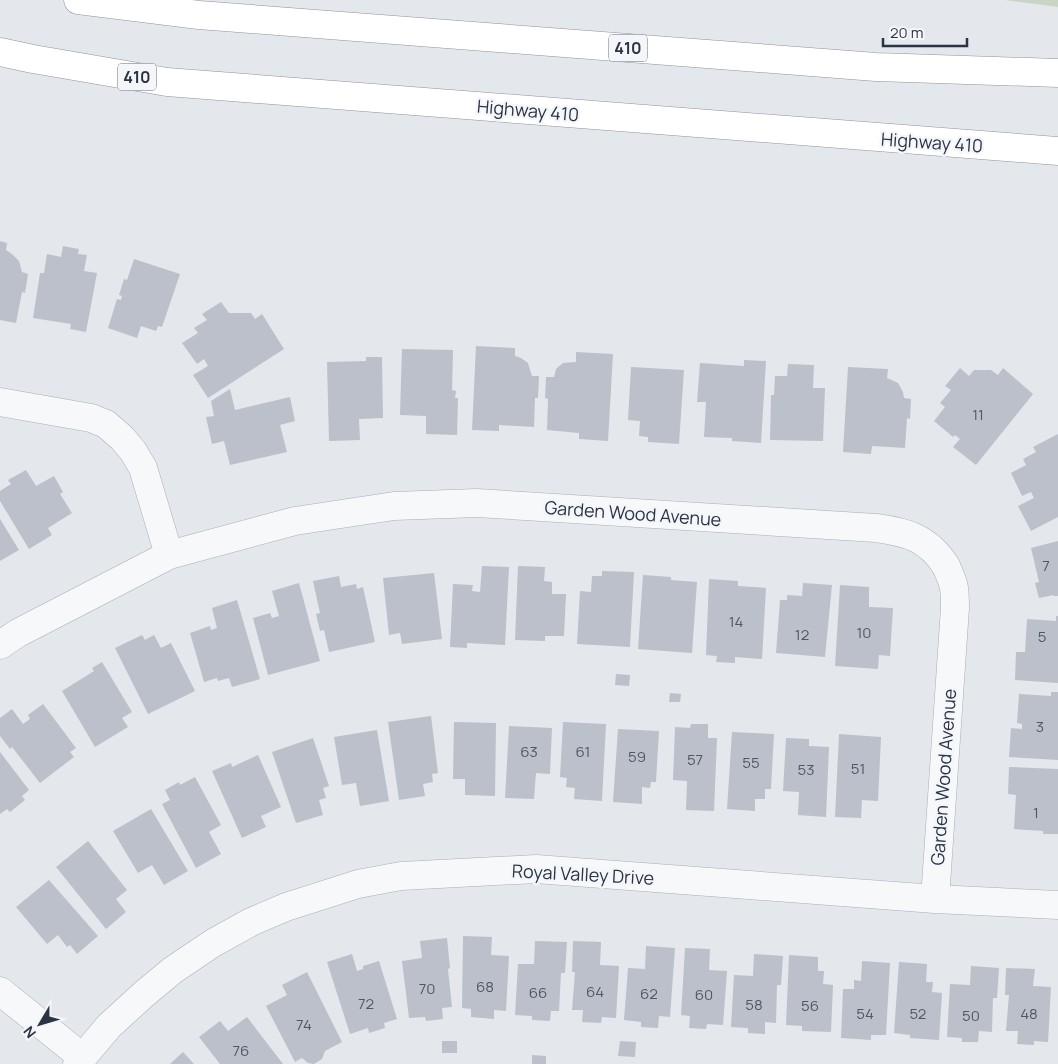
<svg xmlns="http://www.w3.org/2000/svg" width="1058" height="1064" font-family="Manrope,sans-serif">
  <rect width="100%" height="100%" fill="#e4e7ec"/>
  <path fill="#c9d6c5" d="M1005,0H1058V7Z"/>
  <path fill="#bbc0ca" d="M0,241L7,243L6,250L12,254L19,261L22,272L28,274L25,293L22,292L16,323L0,320Z
    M63,246L79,249L78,254L87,255L84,271L97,273L86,332L70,329L71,324L33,318L40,273H44L47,254L61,257Z
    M134,259L180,274L162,327L158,326L156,331L141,326L137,338L108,328L117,299L121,300L122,296L119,295L124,279L127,280Z
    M221,302L229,313H251L255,319L262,314L284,349L208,398L193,375L208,366L204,359L197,364L182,343L198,333L194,328L207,320L202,314Z
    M476,346L515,348V356L521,358L528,363L532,376H539L538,398H535L534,427L499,425V431L472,430Z
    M402,349L453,350L452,390L456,391L455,398H458L457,435L426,434V416L400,415Z
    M576,352L613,354L608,441L579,439V433L547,430L548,399L545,398L546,377H554L556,369L563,363L576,362Z
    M366,357H382L383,418L359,419L360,440L329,441L327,362L366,361Z
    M744,360L766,361L761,443L732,441V438L704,437L706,402H697L700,363L744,366Z
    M788,364L814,365L813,388H825L823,441L770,440L771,395H774L775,376H787Z
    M631,367L684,370L679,444L648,442V437L639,436L640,421L628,420Z
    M848,367L888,369L887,378L898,383L903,392L904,398L911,399L910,419L907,418L905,448L872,446L871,454L843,452Z
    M960,368L969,376L974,370H991L998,375L1003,368L1033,394L976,465L953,447L960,439L955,435L953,437L934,421L945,407L940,403L951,390L945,386Z
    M230,389L235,410L290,397L295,421L280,425L287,452L230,465L224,441L212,444L206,417L214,416L211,401Z
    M1058,434V517L1031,531L1018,506L1034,498L1031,492L1022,496L1011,473L1026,465L1023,459L1036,452L1033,447Z
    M26,470L36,486L54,476L63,492L60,494L72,513L48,528L52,535L29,549L0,501V491L11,484L8,480Z
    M0,519L19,550L0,561Z
    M1058,541V596H1054V595L1039,598L1035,583L1039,582L1031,548Z
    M482,566L509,567L505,645L467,643V648L450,647L453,584L473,585L472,591L480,592Z
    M518,566L545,567L544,581L552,582V594H566L564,636H545V641L515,640Z
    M602,571L634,572L630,647L577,644L580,591L591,592L592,576H602Z
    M434,573L442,639L402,644L400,633L389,635L383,578Z
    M643,575L671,577V580L697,582L692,653L638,649Z
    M339,576L341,587L356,584L357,589L363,587L375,642L329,652L324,630L320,631L316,614L320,613L313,581Z
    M709,579L738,581V586L766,588L762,659L735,657V663L716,662L717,656L706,655Z
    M299,583L320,661L268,675L253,618L270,613L272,618L279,616L272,591Z
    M803,583L832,585L825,657L776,653L780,600H787V595L802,596Z
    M840,585L869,587V607L893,608L890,656L879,655L878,669L835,666Z
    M237,600L260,679L232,687L229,678L218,681L217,678L204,682L190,633L210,626L211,630L217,628L212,608Z
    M1056,616H1058V683L1015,680L1016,652H1025L1027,619L1056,621Z
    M142,635L145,640L154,635L161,648L171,643L195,691L148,714L115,648Z
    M102,662L132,712L122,718L128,727L95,747L62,691L94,671L92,668Z
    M616,674L630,675L629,686L615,685Z
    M1051,692H1058V760L1009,757L1011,728L1022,729V724L1017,723L1019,694L1051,696Z
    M670,693L681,694L680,702H669Z
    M43,704L76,748L70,752L74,757L40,783L12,747L10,749L0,736V718L12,709L23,724L30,719L28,715Z
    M431,716L438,773L432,774L433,782L423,784L425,796L399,800L388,722Z
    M454,722L496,723L495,796L465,795V779H453Z
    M563,722L606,724L602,801L574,799L575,788L566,787L567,778L560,777Z
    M691,724H708V738H717L714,811L686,810L687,781L673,780L675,727L690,728Z
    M509,726L552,728L550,774L536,773L534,799L505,798Z
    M618,729L659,731L656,782H651L650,788L642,787V804L613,802Z
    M377,730L389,801L360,806L356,783L342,785L334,737Z
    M732,732L774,734L771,789H765V799H755V811L727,809Z
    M839,734L881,737L878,801L862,800L861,818L835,817Z
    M313,738L329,786L323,788L326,798L319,800L323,815L296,823L272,752Z
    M786,738L809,739V746L829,747L826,817L798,815L799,792L783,791Z
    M0,752L29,790L22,796L25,800L10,812L7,809L0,814Z
    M258,755L281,807L261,816L266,827L242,838L212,771L231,763L232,767Z
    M1009,767L1058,769V834H1043V831L1014,829L1016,795L1008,794Z
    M195,777L221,825L209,832L221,854L196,868L162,804L170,800L165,790L179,782L180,785Z
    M151,809L188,871L164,885L152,865L138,873L113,831Z
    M88,841L127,890L116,899L126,912L106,929L56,867Z
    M49,880L98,936L77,954L70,945L67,947L58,935L47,944L16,907Z
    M463,936L492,937L491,955L509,956L506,1011L494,1010V1019L471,1017V1009L462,1008Z
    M447,938L450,968L448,969L452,1007L442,1008L443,1019L426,1021L425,1017L409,1018L402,961L422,958L420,941Z
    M535,941L567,942L565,973H561L559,1011H551L550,1021L532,1020V1016L515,1015L518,964H534Z
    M573,941L601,942L600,965L619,966L616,1018L602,1017L601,1023L582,1022L583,1010H572L575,972H572Z
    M646,946L675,948L670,1017L659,1016L658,1028L641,1027V1022L624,1020L628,968L645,969Z
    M685,948L710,949L709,970L727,971L723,1025L707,1024L706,1029L689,1028L690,1016L681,1015Z
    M352,954L357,971L363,969V966L379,961L397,1019L384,1023L385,1028L369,1033L368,1028L350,1034L327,962Z
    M754,954L783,956L781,985H777L776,1023L765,1022V1034L748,1033V1028L731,1027L734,975L753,976Z
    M789,955L818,957V971H824L823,984L833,985L831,1032L802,1031V1026L786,1025Z
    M862,961L890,963L886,1035H871V1040L841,1038L843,989H854V980L861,981Z
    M899,962L927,964L926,982H933L932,992L942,993L939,1040L910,1038V1035L894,1033Z
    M971,966L999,968L997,998H993L992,1032L979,1031L978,1042H962V1038L947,1037L950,984L970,985Z
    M1006,968L1035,969L1033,986L1051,987L1048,1042L1034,1041V1045L1017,1044L1018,1031H1006L1009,995H1005Z
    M307,972L342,1042L325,1051L322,1059L314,1064L308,1063L302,1058L295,1062L266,1006L287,995L282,985Z
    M247,1017L283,1064H220L199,1037L220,1021L228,1031Z
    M442,1041H457V1053H442Z
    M620,1041L636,1042L635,1057L618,1056Z
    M183,1052L194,1064H170Z
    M532,1055L546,1056V1064H532Z"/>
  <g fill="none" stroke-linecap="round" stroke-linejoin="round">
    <g stroke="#a9aeb7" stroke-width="29">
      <path id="minor" d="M0,402L91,418L106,424L122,438L133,451L143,468L169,555
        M0,645L18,633L169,555L295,521L394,506L477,503L876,528C907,532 928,538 946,566C949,573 953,581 954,588C955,595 955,602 955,608L935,899
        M0,991L82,1057
        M77,1064L109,1026L144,994L173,970L213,943L251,922L286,907L358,884L401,876L536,869L935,899L1058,905"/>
    </g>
    <g stroke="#8b94a3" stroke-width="29">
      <path id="motorway" d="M78,0L199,15L876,67L1058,73
        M0,52L33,59L167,82L1058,151"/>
    </g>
    <use href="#minor" stroke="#f7f8fa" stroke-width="28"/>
    <use href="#motorway" stroke="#fff" stroke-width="28"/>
  </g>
  <g text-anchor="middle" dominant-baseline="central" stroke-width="5" stroke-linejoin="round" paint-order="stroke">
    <g font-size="15" fill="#4f5766">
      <text x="978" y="414">11</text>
      <text x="1046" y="565">7</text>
      <text x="736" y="621">14</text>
      <text x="864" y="632">10</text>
      <text x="802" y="634">12</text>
      <text x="1042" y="636">5</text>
      <text x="1040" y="726">3</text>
      <text x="529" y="751">63</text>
      <text x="583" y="751">61</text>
      <text x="637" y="756">59</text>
      <text x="695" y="759">57</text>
      <text x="751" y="762">55</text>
      <text x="858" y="768">51</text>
      <text x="806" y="769">53</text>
      <text x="1036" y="812">1</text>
      <text x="485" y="986">68</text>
      <text x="427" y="988">70</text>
      <text x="595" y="991">64</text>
      <text x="538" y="992">66</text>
      <text x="649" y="993">62</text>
      <text x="704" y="994">60</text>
      <text x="366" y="1003">72</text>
      <text x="754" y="1004">58</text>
      <text x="810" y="1005">56</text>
      <text x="865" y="1013">54</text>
      <text x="918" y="1013">52</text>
      <text x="1029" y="1013">48</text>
      <text x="971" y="1015">50</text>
      <text x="304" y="1024">74</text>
      <text x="241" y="1050">76</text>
    </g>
    <g fill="#f4f6f9" stroke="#676e7b" stroke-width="1">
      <rect x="609" y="34.5" width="38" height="27" rx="4"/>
      <rect x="118" y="63.5" width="38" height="27" rx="4"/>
    </g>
    <g font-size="16" font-weight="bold" fill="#2b3445">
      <text x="628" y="48">410</text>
      <text x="137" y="77">410</text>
    </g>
    <g font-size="18" fill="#2b3445" stroke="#f4f6f9">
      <text transform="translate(528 110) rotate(5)">Highway 410</text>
      <text transform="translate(932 142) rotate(4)">Highway 410</text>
      <text transform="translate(633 513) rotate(4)">Garden Wood Avenue</text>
      <text transform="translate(943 777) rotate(-86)">Garden Wood Avenue</text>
      <text transform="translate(583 874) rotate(3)">Royal Valley Drive</text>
    </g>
  </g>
  <g transform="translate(40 1024) rotate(232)" stroke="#f4f6f9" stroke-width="4" paint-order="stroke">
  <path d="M0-4L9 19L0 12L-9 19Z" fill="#2b3445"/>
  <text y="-8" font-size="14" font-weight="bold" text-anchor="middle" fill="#2b3445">N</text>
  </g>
  <path d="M883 38v8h84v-8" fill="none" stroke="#2b3445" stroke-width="2.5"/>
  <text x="890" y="38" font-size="15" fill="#2b3445" stroke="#f4f6f9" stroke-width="4" paint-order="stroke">20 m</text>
</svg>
